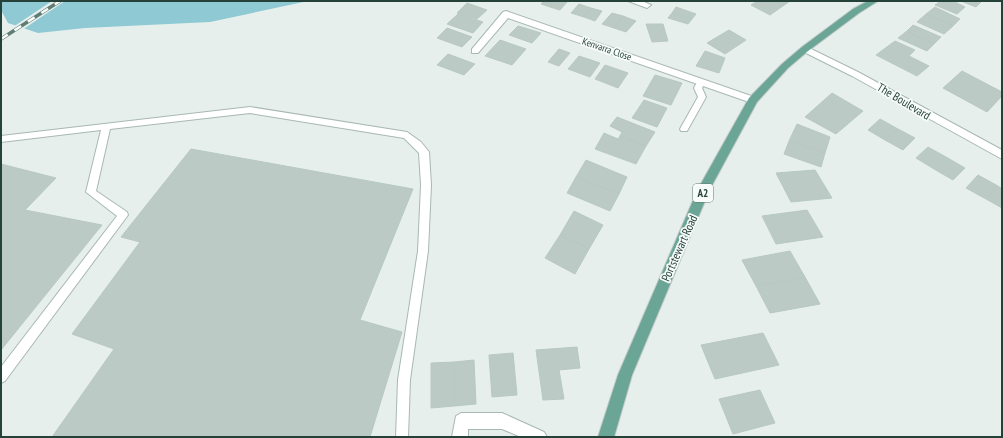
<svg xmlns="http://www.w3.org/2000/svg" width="1003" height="438" font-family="'PT Sans Narrow',sans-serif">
  <rect width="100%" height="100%" fill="#e6efeb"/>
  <path fill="#8ec9d4" d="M1,1H308L210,22L85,28L38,33L8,23L1,10Z"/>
  <path fill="#e6efeb" d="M52,1H65L22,30L13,27Z"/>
  <path fill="#bbcac4" stroke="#b8c9c2" d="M544,1H555L550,7L541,4Z
    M555,1H568L560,10L550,7Z
    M755,1H790L770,15L751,5L756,2Z
    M941,1H953L965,7L957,14L935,5Z
    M961,1H982L976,7Z
    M467,3L487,10L477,19L457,13Z
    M579,4L591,8L584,17L571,13Z
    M676,7L696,14L692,19L672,13Z
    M935,7L960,19L953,26L926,14Z
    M591,8L602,11L595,21L584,17Z
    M612,13L623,16L614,28L602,24Z
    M672,13L692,19L688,24L668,18Z
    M458,14L483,22L473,33L447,24Z
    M926,14L953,26L944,34L917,22Z
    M623,16L636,21L626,32L614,28Z
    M646,24H663L668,41L652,42Z
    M913,25L941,37L934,44L907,31Z
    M518,26L541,33L532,43L509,35Z
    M447,28L472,37L462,47L437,38Z
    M729,30L746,40L725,54L707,43Z
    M907,31L934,44L927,51L898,38Z
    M500,40L526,49L512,65L485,56Z
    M895,41L915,50L909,56L929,66L917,76L876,55Z
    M559,49L570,53L559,66L548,62Z
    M705,51L725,58L719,73L696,66Z
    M448,54L475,64L464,75L437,65Z
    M579,56L600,63L590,77L568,69Z
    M605,65L628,73L618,88L595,79Z
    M962,71L1002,92V96L987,112L943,88Z
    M655,75L682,83L671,105L643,96Z
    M832,93L863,111L836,134L805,117Z
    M644,100L667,108L657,127L632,118Z
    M617,117L655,132L646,146L620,136L622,132L610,126Z
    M880,119L898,129L885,140L868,130Z
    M797,124L830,137L825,153L789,141Z
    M898,129L915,138L903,150L885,140Z
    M604,133L618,139L620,136L646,146L636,164L595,149Z
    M789,141L825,153L821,167L784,154Z
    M928,147L946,157L934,169L916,158Z
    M191,149L413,189L360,320L402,332L370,437H52L114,349L72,334L140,242L121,237Z
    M946,157L965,168L953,180L934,169Z
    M586,160L627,177L619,194L576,177Z
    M1,164L56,178L25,210L102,225L1,350Z
    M815,170L832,198L791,202L776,173Z
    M978,175L998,186L986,199L966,188Z
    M576,177L619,194L610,211L567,193Z
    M998,186L1002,189V208L986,199Z
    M807,210L823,237L776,244L762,216Z
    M574,211L603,225L589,249L560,235Z
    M560,235L589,249L575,274L545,258Z
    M790,251L805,277L756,286L742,260Z
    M805,277L820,304L770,313L756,286Z
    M763,333L779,365L715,379L701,345Z
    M577,347L580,368L559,370L564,399L543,400L536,350Z
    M513,353L517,395L492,397L489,355Z
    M474,360L476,404L454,406V362Z
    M454,362V406L431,408V363Z
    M760,390L775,423L733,434L719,399Z"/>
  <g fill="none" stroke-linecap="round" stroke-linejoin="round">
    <g stroke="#a8b8b2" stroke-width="2">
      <path id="service" d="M701,79L705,82L702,88L706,97L687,131H681L680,129L698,97L694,88L698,80Z
        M250,107L407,132L421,142L429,152L431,185L428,251L410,380L408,437H396L398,380L418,251L421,185L419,153L404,138L250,113L110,129L96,191L127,212L128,215L5,381L1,383V367L117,216L86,192L101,130L1,142V136Z"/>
    </g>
    <g stroke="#a8b8b2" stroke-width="2">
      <path id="minor" d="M628,1H642L651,5L647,8Z
        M506,11L757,98L758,100L757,102H749L508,18L478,53H472V49L503,12Z
        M461,413H502L544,432L547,437H521L502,429H468V437H452L456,416Z"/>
    </g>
    <g stroke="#a8b8b2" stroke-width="2">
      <path id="tertiary" d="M805,46L858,72L1002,150V159L852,76L802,51V47Z"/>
    </g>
    <g stroke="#c2cac8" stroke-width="2">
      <path id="primary" d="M868,1H878L859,13L808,51L788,68L757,102L710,189L632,375L614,437H598L618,375L698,189L749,98L782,64L802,47L853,9Z"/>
    </g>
    <use href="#service" fill="#fff" fill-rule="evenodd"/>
    <use href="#minor" fill="#fff" fill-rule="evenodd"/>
    <use href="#tertiary" fill="#fff" fill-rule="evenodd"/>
    <use href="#primary" fill="#6aa596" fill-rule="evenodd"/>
    <g stroke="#5f7d75" stroke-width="3.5">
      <path id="rail" d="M1,39L60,1"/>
    </g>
    <use href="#rail" stroke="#f7fbf9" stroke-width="2.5" stroke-dasharray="8" stroke-linecap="butt"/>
  </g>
  <g text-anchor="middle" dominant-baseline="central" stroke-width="3.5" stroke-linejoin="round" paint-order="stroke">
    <g font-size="10" fill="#24423a" stroke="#f7fbf9">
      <text transform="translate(607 49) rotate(19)">Kenvarra Close</text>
    </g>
    <rect fill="#f7fbf9" stroke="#637a73" stroke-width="1" x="693" y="184" width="20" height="18" rx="3"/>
    <g font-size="11" font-weight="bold" fill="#24423a">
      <text x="703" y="193">A2</text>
    </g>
    <g font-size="12" fill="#24423a" stroke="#f7fbf9">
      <text transform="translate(904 101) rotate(31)">The Boulevard</text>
      <text transform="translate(679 248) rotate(-66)">Portstewart Road</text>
    </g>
  </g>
  <rect width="1003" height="438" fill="none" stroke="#24423a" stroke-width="4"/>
</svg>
